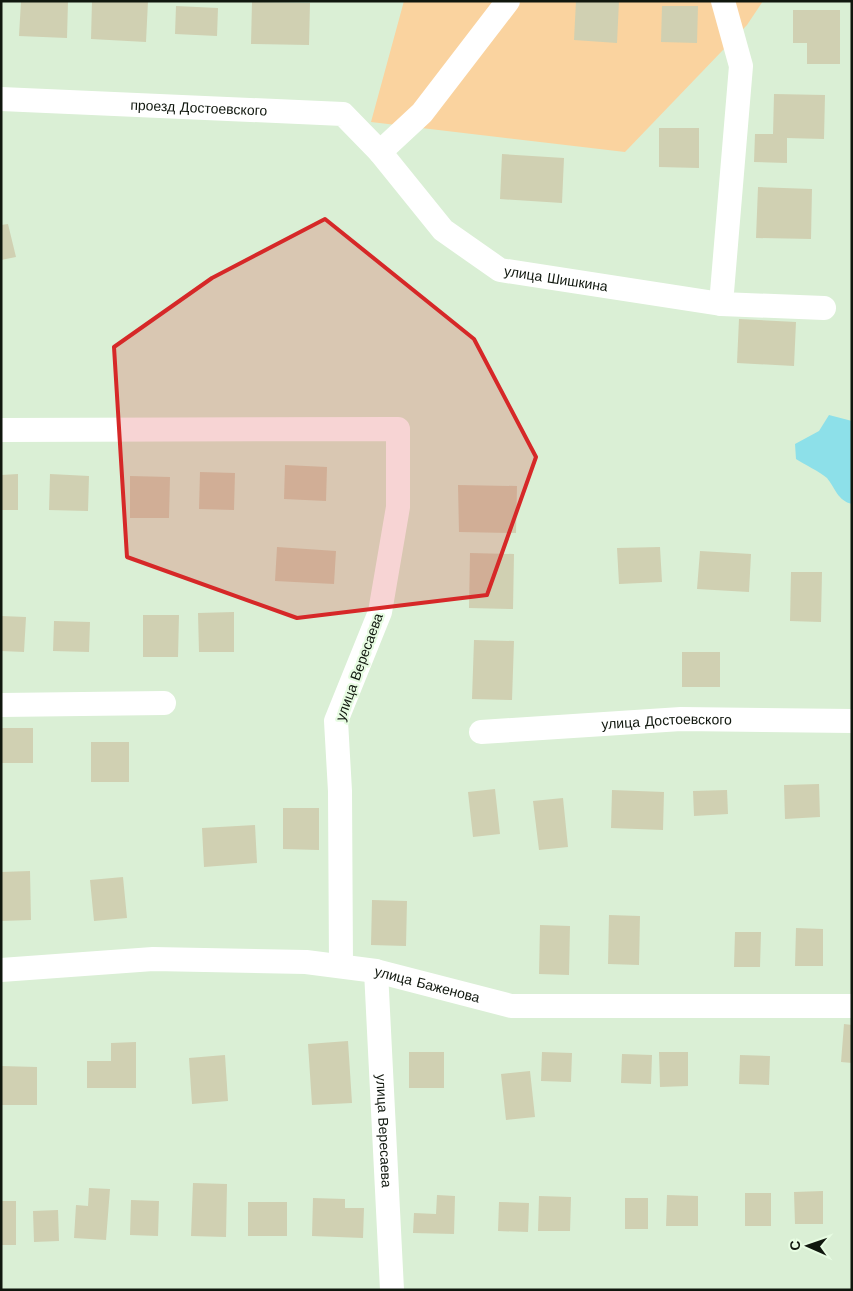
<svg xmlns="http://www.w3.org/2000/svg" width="853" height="1291" font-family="'Work Sans',sans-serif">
  <rect width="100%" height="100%" fill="#daefd5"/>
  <path fill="#fad39f" d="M404,1H763L747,25L625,152L371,122Z"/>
  <path fill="#8de0e9" d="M829,415L852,421V504C838,501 835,488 827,478C819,471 805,465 796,459L795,444L819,431Z"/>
  <path fill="#d0d0b2" d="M21,1H68L67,38L19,36Z
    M92,1H148L146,42L91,39Z
    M576,1H619L617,43L574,40Z
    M252,2L310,3L309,45L251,44Z
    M176,6L218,8L217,36L175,34Z
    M662,6H698L697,43L661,42Z
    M793,10H840V64H807V43H793Z
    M774,94L825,95L824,139L787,138V163L754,162L755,134H773Z
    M659,128H699V168L659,167Z
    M502,154L564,158L562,203L500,199Z
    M758,187L812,189L811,239L756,238Z
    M8,224L16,257L1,260V225Z
    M739,319L796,322L794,366L737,363Z
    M285,465L327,467L326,501L284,499Z
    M200,472L235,473L234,510L199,509Z
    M18,474V510H1V475Z
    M50,474L89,476L88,511L49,510Z
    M130,476L170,477L169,518H130Z
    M458,485L517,486L516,533L459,532Z
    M277,547L336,551L334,584L275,581Z
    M660,547L662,582L619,584L617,548Z
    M700,551L751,554L749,592L697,589Z
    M470,553L514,554L513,609L469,608Z
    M791,572H822L821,622L790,621Z
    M234,612V652H199L198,613Z
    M143,615H179L178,657H143Z
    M1,616L26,617L24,652L1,651Z
    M54,621L90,622L89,652L53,651Z
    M474,640L514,641L512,700L472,699Z
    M682,652H720V687H682Z
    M1,728H33V763H1Z
    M91,742H129V782H91Z
    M819,784L820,817L785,819L784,785Z
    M495,789L500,834L473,837L468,792Z
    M612,790L664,792L663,830L611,828Z
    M727,790L728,814L694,816L693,791Z
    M563,798L568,847L539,850L533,801Z
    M283,808H319V850L283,849Z
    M255,825L257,863L204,867L202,828Z
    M30,871L31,920L1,921V872Z
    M123,877L127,918L94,921L90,880Z
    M372,900L407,901L406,946L371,945Z
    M609,915L640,916L639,965L608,964Z
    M540,925L570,926L569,975L539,974Z
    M796,928L823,929V966H795Z
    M735,932H761L760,967H734Z
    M844,1024L852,1025V1063L841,1062Z
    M348,1041L352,1103L312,1105L308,1044Z
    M136,1042V1088H87V1061H111V1043Z
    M409,1052H444V1088H409Z
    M542,1052L572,1053L571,1082L541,1081Z
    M659,1052H688V1086L660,1087Z
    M622,1054L652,1055L651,1084L621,1083Z
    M225,1055L228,1101L192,1104L189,1058Z
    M740,1055L770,1056L769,1085L739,1084Z
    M1,1066L37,1067V1105H1Z
    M530,1071L535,1117L506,1120L501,1074Z
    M193,1183L227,1184L226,1237L191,1236Z
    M89,1188L110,1189L106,1240L74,1238L76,1205L88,1206Z
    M823,1191V1224H795L794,1192Z
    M745,1193H771V1226H745Z
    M437,1195L455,1196L454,1234L413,1233L414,1213L436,1214Z
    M667,1195L698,1196V1226H666Z
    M539,1196L571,1197L570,1231H538Z
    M313,1198L345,1199V1208H364L363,1238L312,1236Z
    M625,1198H648V1229H625Z
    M131,1200L159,1201L158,1236L130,1235Z
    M1,1201H16V1245H1Z
    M248,1202H287V1236H248Z
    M499,1202L529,1203L528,1232L498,1231Z
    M58,1210L59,1241L34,1242L33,1211Z"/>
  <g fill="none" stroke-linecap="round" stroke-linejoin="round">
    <g stroke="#fff" stroke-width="24">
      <path id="s1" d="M1,99L343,114L380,152L443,230L500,270L721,304L824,308"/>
      <path d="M380,152L422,113L508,1"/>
      <path d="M721,304L741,66L723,1"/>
      <path d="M1,430L398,429V507L380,612L336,721L340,791L341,966"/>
      <path d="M1,705L164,703"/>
      <path id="s2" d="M481,732L681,719L852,721"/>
      <path id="s3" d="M1,970L153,959L306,962L376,971L511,1006H852"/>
      <path id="s4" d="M376,971L392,1290"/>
    </g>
  </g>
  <path fill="#d62828" fill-opacity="0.2" stroke="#d62828" stroke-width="4" stroke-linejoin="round" d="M325,219L474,339L536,457L487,595L297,618L127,557L114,347L212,278Z"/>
  <g text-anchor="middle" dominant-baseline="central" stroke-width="4.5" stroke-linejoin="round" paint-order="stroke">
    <g font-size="14" fill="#10170e" stroke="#e7fce2">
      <text stroke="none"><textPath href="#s1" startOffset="198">проезд Достоевского</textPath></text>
      <text stroke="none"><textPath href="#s1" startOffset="622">улица Шишкина</textPath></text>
      <text transform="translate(359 667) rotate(-70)">улица Вересаева</text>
      <text stroke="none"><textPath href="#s2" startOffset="186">улица Достоевского</textPath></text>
      <text stroke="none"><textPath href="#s3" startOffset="429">улица Баженова</textPath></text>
      <text stroke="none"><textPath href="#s4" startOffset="160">улица Вересаева</textPath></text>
    </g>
  </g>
  <rect width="853" height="1291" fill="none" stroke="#10170e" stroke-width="5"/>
  <g transform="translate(808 1246) rotate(272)" stroke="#e7fce2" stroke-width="4" paint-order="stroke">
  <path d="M0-4L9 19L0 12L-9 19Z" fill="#10170e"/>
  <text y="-8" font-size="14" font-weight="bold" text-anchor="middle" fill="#10170e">С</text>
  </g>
</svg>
